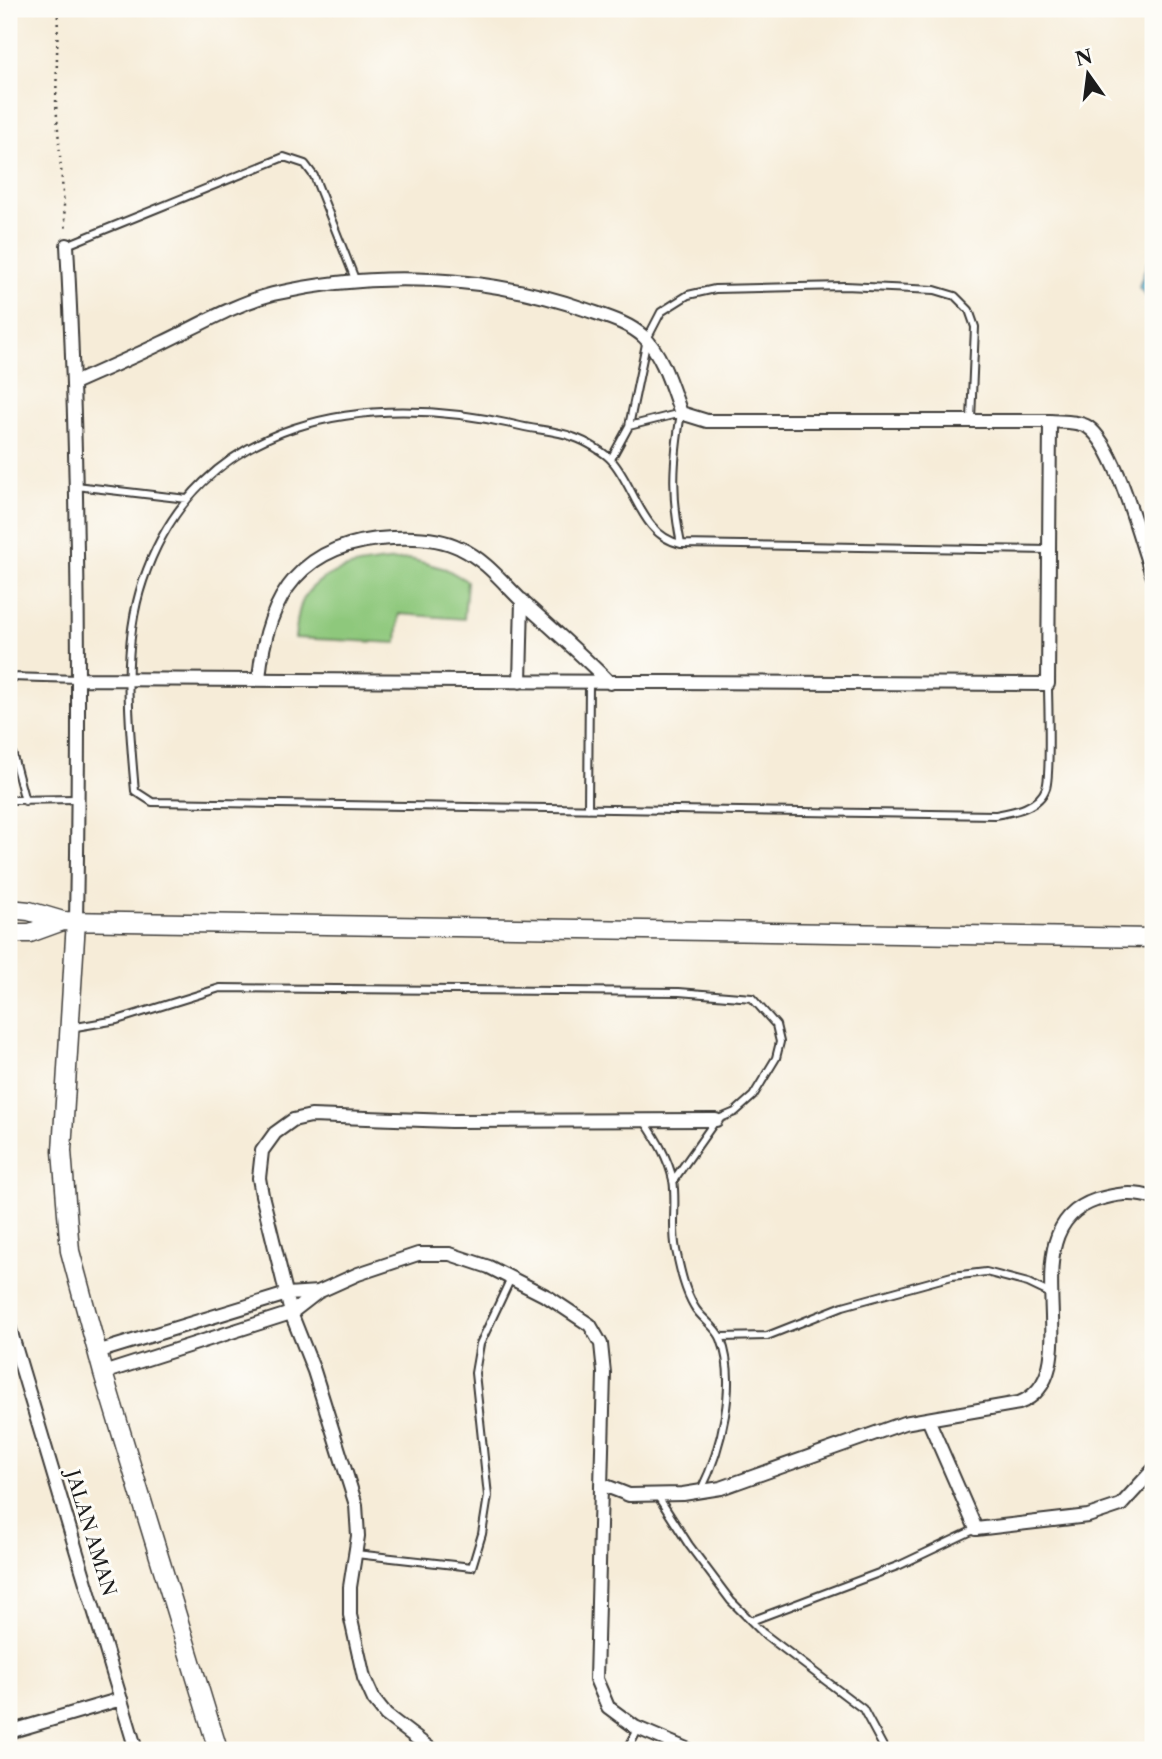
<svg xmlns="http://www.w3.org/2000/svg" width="1162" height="1759" font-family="'Libre Caslon Text',serif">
  <rect width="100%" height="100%" fill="#fdfcf7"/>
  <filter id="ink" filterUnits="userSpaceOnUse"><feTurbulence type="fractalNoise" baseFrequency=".0143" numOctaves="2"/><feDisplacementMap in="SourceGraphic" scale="14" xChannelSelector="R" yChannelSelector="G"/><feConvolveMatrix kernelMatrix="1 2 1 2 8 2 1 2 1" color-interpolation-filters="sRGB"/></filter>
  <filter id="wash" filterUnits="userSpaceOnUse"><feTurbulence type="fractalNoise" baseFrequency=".00686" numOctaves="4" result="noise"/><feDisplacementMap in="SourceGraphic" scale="28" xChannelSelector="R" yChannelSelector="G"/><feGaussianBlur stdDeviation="1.57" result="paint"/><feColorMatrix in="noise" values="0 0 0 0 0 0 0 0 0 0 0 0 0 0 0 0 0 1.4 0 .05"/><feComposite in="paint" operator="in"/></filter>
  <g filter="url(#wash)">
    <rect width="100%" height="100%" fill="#f6ecd8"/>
    <path fill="#8ec87c" stroke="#55724c" stroke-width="2" d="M410,559L446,569L467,581L464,619L399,614L397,643L295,638C297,623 298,604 308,592C332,563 377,562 410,559Z"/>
    <path fill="#55b3d3" stroke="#386878" stroke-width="2" d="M1153,259V305L1139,287L1148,261Z"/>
  </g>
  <g filter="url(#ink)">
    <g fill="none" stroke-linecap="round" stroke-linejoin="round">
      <g stroke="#3d3b38" stroke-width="10">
        <path id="lane" d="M67,245L284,157L305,164L314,176L355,279
          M629,426L681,413C673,462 671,495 681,544
          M611,459L629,426L647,339L661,312L688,295L715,289L845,286L935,290L955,296L969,310L975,327L971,419
          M76,486L187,499
          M9,677L79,679
          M1048,684C1048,703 1051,774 1046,788C1039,808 1013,812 995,815L152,802L135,791C129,724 121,645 143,581C198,416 366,390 516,425C534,430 556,430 573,437C585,441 605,452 613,462C635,488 643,537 681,544L1048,550
          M9,741L25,801
          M9,800L77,799
          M588,809L589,683
          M70,1028L117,1020L220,988L679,992L752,998L776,1025L780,1042L776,1058L753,1096L735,1112L716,1120L673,1181
          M645,1122C657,1140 668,1158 673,1180C677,1202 671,1227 676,1250C680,1268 684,1289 694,1306C700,1318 716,1326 721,1339C738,1383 721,1450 701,1490
          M721,1337L767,1336L843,1306L952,1276L986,1272L1028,1283L1051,1294
          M657,1495L689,1545L731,1601L763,1633L863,1709L885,1750
          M356,1554L472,1567L482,1534L488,1496L475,1373L480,1344L511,1278
          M751,1621L900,1565L976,1529
          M627,1750L639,1728"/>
      </g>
      <g stroke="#3d3b38" stroke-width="16">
        <path id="street" d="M67,245C79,471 80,696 76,921
          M74,383C103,370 133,357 162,343C198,326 234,304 273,294C376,270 487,275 587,310C607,317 629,323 644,337C663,355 672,389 681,413L707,421H1050L1048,684L79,679
          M1050,421C1061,422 1079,421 1088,427C1117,447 1140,542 1153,577
          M259,678C267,594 303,542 392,538C413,537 441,538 460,548C487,561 503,583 524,603C553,629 582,655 610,683
          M520,682L522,600
          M9,1326L136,1750
          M97,1352L287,1294L318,1292
          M103,1373L291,1313L318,1292L358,1274L418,1254H450L489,1267L548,1297L590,1325L601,1344L604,1373L596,1679L608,1707L635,1727L689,1750
          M928,1419L976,1529L1088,1516L1121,1505L1153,1470
          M601,1484L629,1495L683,1494L721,1488L904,1423L1019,1403C1094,1374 1005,1230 1096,1200C1116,1194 1133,1191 1153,1198
          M9,1732L121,1699
          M432,1750L386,1715L374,1700L364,1678L350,1615V1587L358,1536L356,1505L314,1371L291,1313L262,1195L259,1178L262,1151L275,1133L293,1120L311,1116L451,1121L716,1120"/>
      </g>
      <g stroke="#3d3b38" stroke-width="21">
        <path id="secondary" d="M9,909L29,911L63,921L1153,938
          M76,921L62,1151L70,1251L103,1373L218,1750
          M9,933H30L63,921"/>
      </g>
      <path stroke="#3d3b38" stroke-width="2.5" stroke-dasharray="2 5" stroke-linecap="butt" d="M58,9L56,104L66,232"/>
      <use href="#lane" stroke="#fff" stroke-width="6"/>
      <use href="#street" stroke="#fff" stroke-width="12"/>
      <use href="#secondary" stroke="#fff" stroke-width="18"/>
    </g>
  </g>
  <g text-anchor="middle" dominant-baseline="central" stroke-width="6" stroke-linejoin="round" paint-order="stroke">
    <g font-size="19" fill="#1c1c1c" stroke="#fdfcf7">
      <text transform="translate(91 1533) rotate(73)">JALAN AMAN</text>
    </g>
  </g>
  <rect width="1162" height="1759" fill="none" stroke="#fdfcf7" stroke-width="35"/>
  <g transform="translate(1088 74) rotate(346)" stroke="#fdfcf7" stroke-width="5" paint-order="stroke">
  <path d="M0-5L12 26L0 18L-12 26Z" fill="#1c1c1c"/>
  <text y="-10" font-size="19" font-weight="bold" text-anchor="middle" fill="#1c1c1c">N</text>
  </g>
</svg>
